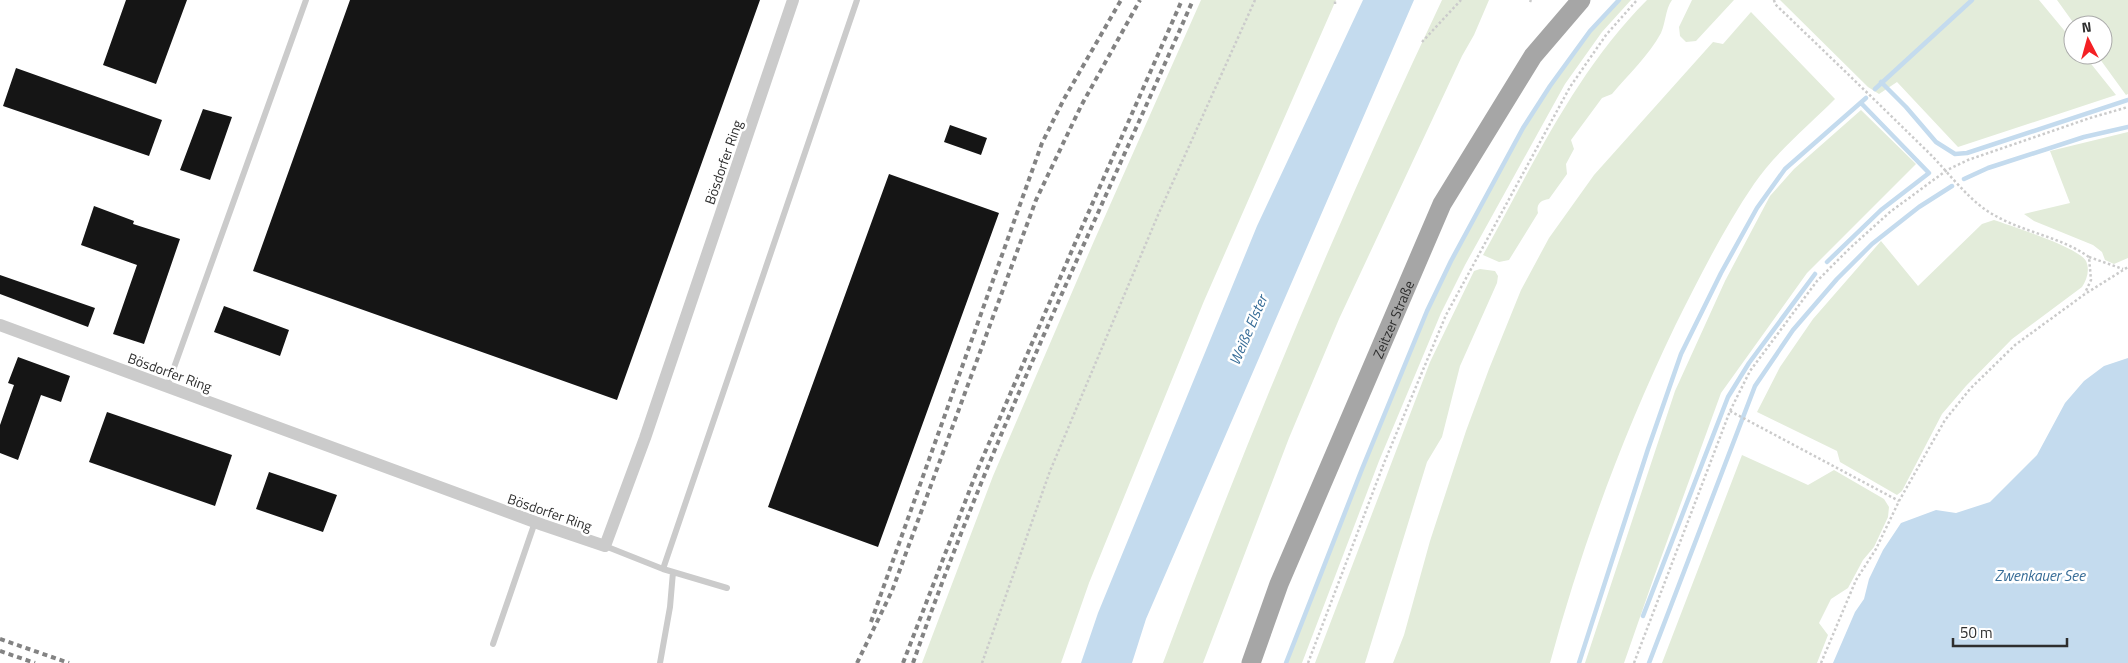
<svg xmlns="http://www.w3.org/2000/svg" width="2128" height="663" font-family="'Titillium Web',sans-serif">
  <rect width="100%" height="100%" fill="#fff"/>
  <path fill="#e3ecda" d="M1201,0H1336L1204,301L1089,583L1061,663H922L993,476L1094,241Z
    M1442,0H1489L1474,35L1462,56L1339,319L1289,438L1203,663H1163C1247,438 1339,217 1442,0Z
    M1619,0H1631L1602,32L1565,84L1465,265L1441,313L1379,461L1302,663H1286L1362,469L1427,311L1451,261L1523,128L1550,86L1590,31Z
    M1647,0H1672C1665,10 1666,22 1661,33C1649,55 1628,75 1612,94L1602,98L1571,140L1574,149L1566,164L1567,174L1549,199C1540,200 1536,205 1538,213L1509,260L1499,262L1483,255C1532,167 1575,72 1647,0Z
    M1692,0H1734L1696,41L1686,42L1680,36L1679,27Z
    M1780,0H2039L2073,41V55H2084L2116,95L1958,147L1897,82L1879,94L1868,87Z
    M2057,0H2128V94L2126,95L2097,55H2103V25H2075Z
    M1751,12L1835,99C1810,124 1774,154 1754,184C1724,228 1699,278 1675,326C1623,434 1581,548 1550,663H1393L1404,635L1430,541L1466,431L1489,369L1521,290L1549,238L1594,175L1713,42L1723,44Z
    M1861,110L1916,164L1807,273L1721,393L1654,577L1624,663H1585L1675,391L1725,281L1770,196L1794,169Z
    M2128,132V258L2114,264L2105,260L2102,252L2093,245L2034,221L2024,214L2070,203L2050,151Z
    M1994,220C2011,226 2078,247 2086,261C2090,270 2087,279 2082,287L2012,339L1966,386L1942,414L1902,491L1897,495L1840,462L1837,451L1757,412L1780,367L1813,319L1881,241L1918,286L1982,224Z
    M1480,269L1495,271L1498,276L1497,283L1460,366L1442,437L1427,462L1365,663H1315L1430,362L1474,271Z
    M1742,455L1808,485L1834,470L1884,499L1889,507L1888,517L1874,547L1863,560L1848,588L1831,599L1819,623L1828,635L1817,663H1662Z"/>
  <path fill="#c4dbee" d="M1363,0H1414L1146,619L1132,663H1081L1098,613L1257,226Z
    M2128,358V663H1833L1855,612L1864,599L1869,579L1883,550L1901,523L1936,510L1956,513L1990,502L2037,455L2065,403L2084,381L2104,366Z"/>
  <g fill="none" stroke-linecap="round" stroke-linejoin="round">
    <path stroke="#c4dbee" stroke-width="4.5" d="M1881,82L1906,107L1936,142L1955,154L1967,153L2128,100
      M1875,89L1972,0
      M1964,179L1988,168L2084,137L2128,127
      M1827,262L1881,210L1929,173L1861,103
      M1643,616L1728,397L1749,363L1815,274
      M1286,663L1362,469L1427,311L1451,261L1523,128L1550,86L1590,31L1619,0
      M1579,663L1648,449L1681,354L1721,273L1757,208L1785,169L1866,98
      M1649,663L1755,386L1793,330L1837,279L1872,244L1919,207L1952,186"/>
  </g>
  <path fill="#151515" d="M126,0H187L156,84L103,65Z
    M350,0H760L617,400L253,271Z
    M16,68L162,120L149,156L3,106Z
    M203,109L232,117L210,180L180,170Z
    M950,125L987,138L981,155L944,142Z
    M889,174L999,213L878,547L768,507Z
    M94,206L134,221L133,224L180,239L144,344L113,334L137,265L81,245Z
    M0,275L95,308L88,327L0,294Z
    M224,306L289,330L280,356L214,332Z
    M18,357L70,376L61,402L41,395L18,460L0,453V425L14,385L8,383Z
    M107,412L232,455L215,506L89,462Z
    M269,472L337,495L323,532L256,509Z"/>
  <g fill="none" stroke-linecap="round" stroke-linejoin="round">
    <path stroke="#cbcbcb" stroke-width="2.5" stroke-dasharray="2.5 2.5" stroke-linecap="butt" d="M1774,0L1775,4C1825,52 1875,100 1925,149C1944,167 1965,196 1986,210C2018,232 2058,235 2089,257L2091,280L2085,293
      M1530,2L1531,0
      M1335,4V0
      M1422,42L1461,0
      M2089,257L2123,269
      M1730,411L1899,501
      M982,663L1050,471L1158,215L1255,0
      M1308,663L1384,463L1446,315L1570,87L1606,35L1637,0
      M1634,663L1730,411L1750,371L1817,281L1850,248L1890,212L1947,170L1968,160L2090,118L2128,107
      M1821,663L1856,580L1876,549L1899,501L1945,420L1970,389L2015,345L2085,294L2128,267"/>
    <path stroke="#cbcbcb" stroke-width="6" d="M167,387L306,0
      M605,546L663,569L857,0
      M663,569L727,588
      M493,644L535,522
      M660,663L670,607L673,572"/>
    <path stroke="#cbcbcb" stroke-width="12" d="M0,325L543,525L605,546L645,438L793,0"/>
    <path stroke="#a6a6a6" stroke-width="19" id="s1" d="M1251,663L1279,584L1442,204L1533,56L1581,0"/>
    <path stroke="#838383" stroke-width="4" stroke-dasharray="5 4" stroke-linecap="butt" d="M871,622L1042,143L1064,99L1121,0
      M0,639L69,663
      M0,651L35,663
      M857,663L892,591L1036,200L1081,106L1140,0
      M903,663L977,471L1079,234L1182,0
      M913,663C992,436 1097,219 1193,0"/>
  </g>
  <g text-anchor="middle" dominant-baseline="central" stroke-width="5" stroke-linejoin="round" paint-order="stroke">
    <g font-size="14" fill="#2e2e2e" stroke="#fff">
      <text transform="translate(723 162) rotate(-71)">Bösdorfer Ring</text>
      <text stroke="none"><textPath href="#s1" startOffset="372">Zeitzer Straße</textPath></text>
      <text transform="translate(170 372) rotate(20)">Bösdorfer Ring</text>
      <text transform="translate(550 512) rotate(19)">Bösdorfer Ring</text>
    </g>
    <g font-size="15" font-style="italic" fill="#356b96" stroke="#fff">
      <text transform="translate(1248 330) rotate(-67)">Weiße Elster</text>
      <text x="2040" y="575">Zwenkauer See</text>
    </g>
  </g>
  <g transform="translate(2088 40) rotate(354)"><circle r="24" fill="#ffffff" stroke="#ababab"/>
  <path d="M0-4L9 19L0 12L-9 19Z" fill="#f42024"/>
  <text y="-8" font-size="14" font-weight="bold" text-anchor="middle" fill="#2e2e2e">N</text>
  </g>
  <path d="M1953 638v8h114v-8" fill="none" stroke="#2e2e2e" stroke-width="2.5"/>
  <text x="1960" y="638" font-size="15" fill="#2e2e2e" stroke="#ffffff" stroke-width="4" paint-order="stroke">50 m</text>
</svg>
